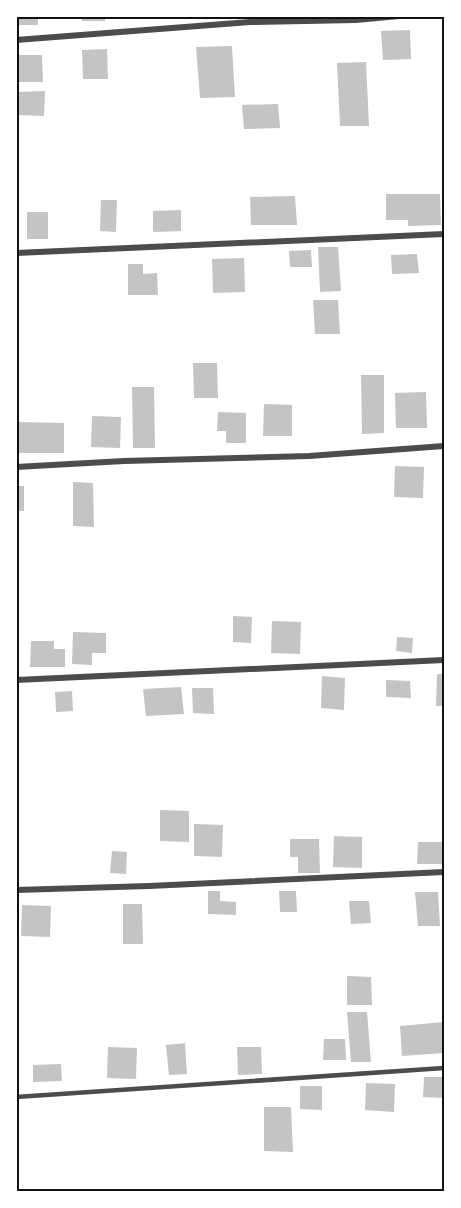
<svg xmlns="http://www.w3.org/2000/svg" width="461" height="1208" font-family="'DejaVu Sans',sans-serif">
  <rect width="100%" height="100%" fill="#fff"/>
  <path fill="#c4c4c4" d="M18,16H38V25H19Z
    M82,16H105V21H82Z
    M410,30L411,59L383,60L381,31Z
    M232,46L235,97L200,98L196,47Z
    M107,49L108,79H83L82,50Z
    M16,55H42L43,82H16Z
    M366,62L369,126H340L337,63Z
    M45,91L44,116L16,115V92Z
    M278,104L280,128L244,129L242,105Z
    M386,194H440L441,225L408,226V220H386Z
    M295,196L297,225H251L250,197Z
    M101,200H117L116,232L100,231Z
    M181,210V231L153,232V211Z
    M27,212H48V239H27Z
    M318,247H338L341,291L320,292Z
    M311,250L312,267H290L289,251Z
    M417,254L419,273L392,274L391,255Z
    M244,258L245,292L213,293L212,259Z
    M128,264H143V274L157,273L158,295H128Z
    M313,300H338L340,334H315Z
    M193,363H217L218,398H194Z
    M361,375H384V433L362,434Z
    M132,387H154L155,448H133Z
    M426,392L427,428H396L395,393Z
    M264,404L292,405V436H263Z
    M218,412L246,413V443H226V431H217Z
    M92,416L121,417L120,448L91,447Z
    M16,422L64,423V453H16Z
    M395,466L424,467L423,498L394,497Z
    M73,482L93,483L94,527L73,526Z
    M16,486H24V511H16Z
    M233,616L252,617L251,643L233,642Z
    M272,621L301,622L300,654L271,653Z
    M73,632L106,633V653H92V665L72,664Z
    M397,637L413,638L412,653L396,651Z
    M31,641H54V649H65V667H30Z
    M437,674H444V706H436Z
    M322,676L345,678L344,710L321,708Z
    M386,680L410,681L411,698L386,697Z
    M181,687L184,714L146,716L143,689Z
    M192,688H213L214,714L193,713Z
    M72,691L73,711L56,712L55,692Z
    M160,810L189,811V842L160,841Z
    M194,824L223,825L222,857L194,856Z
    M334,836L362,837V868L333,867Z
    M290,839H319L320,873H298V857H290Z
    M418,842H444V864H417Z
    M112,851L127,852L126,874L110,873Z
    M208,891H220V901L236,902V915L208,914Z
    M279,891H296L297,912H280Z
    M415,892H438L440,926H418Z
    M349,901H369L371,923L351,924Z
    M123,904H142L143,944H123Z
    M22,905L51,906L50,937L21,936Z
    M347,976L371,977L372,1005H347Z
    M347,1012H367L371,1062H351Z
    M444,1022V1053L402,1056L400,1026Z
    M324,1039H345L346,1060H323Z
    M185,1043L187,1074L169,1075L166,1045Z
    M108,1047L137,1048L136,1079L107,1078Z
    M237,1047H261L262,1074L238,1075Z
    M61,1064L62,1081L33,1082V1065Z
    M424,1077H444V1098L423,1097Z
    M366,1083L395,1084L394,1112L365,1110Z
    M300,1086H322V1110L300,1109Z
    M264,1107H291L293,1152L264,1151Z"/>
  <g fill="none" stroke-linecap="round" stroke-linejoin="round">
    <path stroke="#4c4c4c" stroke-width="4.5" d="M16,1097L444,1068"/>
    <path stroke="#4c4c4c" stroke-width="6" d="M16,40L250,22L356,20L399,16
      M16,253L444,234
      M16,467L124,461L309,456L444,446
      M16,680L444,660
      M16,890L149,886L444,872"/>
  </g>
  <rect width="461" height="1208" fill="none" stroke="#ffffff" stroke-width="36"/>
  <rect x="18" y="18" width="425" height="1172" fill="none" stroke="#111" stroke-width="2"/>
</svg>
